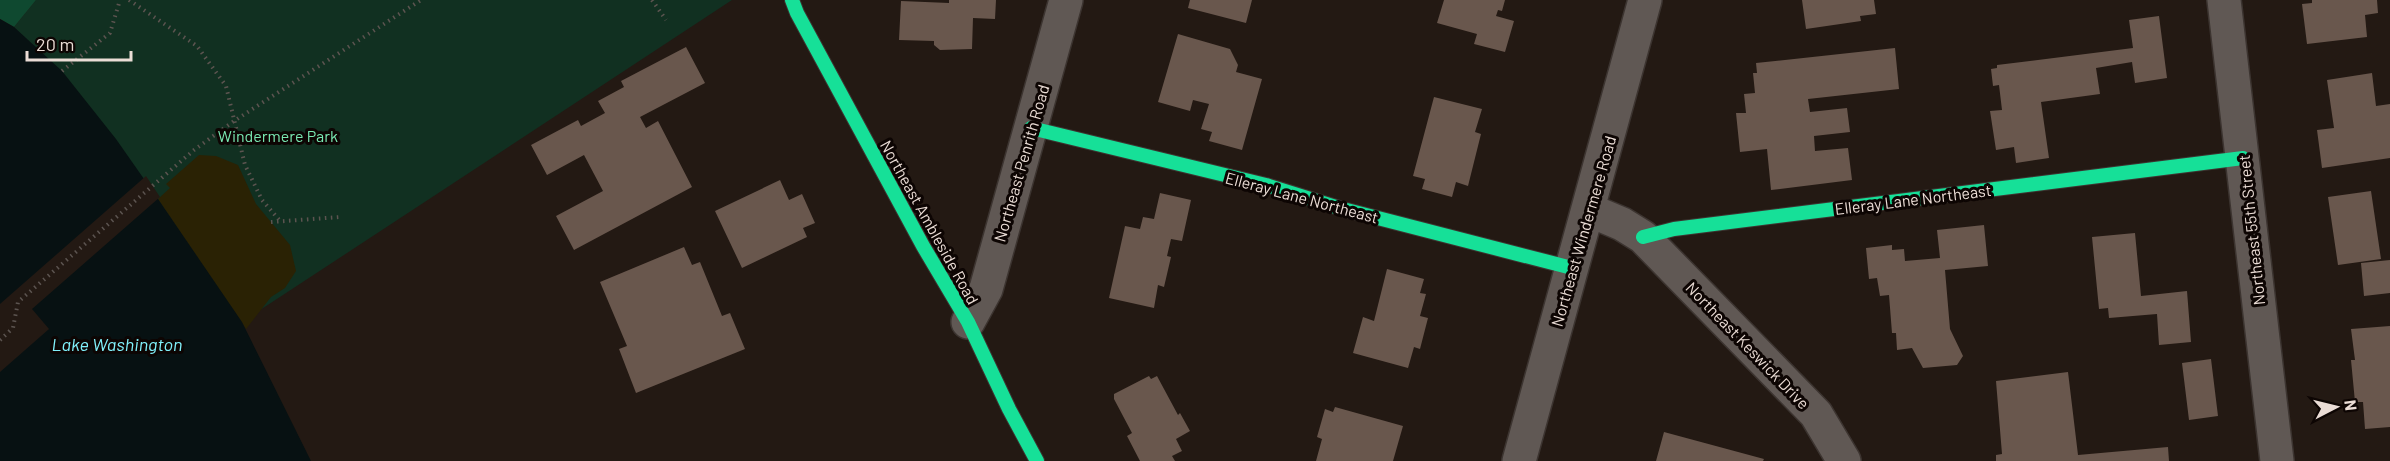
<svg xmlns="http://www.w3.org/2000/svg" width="2390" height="461" font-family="Barlow,sans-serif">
  <rect width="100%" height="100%" fill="#231913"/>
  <path fill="#113021" d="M36,0H732L242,322L158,199L14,27Z"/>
  <path fill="#0f4930" d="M0,0H36L14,27L0,19Z"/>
  <path fill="#2a2204" d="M199,155L216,156L238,165L256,204L290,245L296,271L285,288L271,297L246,329L158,199L170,188L166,184Z"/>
  <path fill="#071112" d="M0,19L14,27L62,71L116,139L158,199L242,322L311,461H0Z"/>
  <path fill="#231913" d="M146,176L160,197L32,309L49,329L0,372V304Z"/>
  <path fill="#69574d" d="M949,0H996L995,19L973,18L972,49L940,50L934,45V41L899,40L901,1L949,3Z
    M1190,0H1252L1246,23L1188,8Z
    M1444,0H1505L1502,11L1498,10L1496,16L1514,21L1505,52L1474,44L1477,34L1437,23Z
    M1802,0H1874L1876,14L1860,16L1861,21L1806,29Z
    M2312,0H2377L2378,13L2365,15L2367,37L2307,44L2302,4L2312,3Z
    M2159,16L2167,78L2135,83L2132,62L2096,68L2100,94L2041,102L2049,158L2016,163L2014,147L1996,150L1990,111L2002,110L1999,85L1993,86L1991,69L1997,68V65L2133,48L2129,20Z
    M1178,34L1230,49L1238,65L1236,72L1262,79L1242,150L1209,141L1212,132L1201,129L1209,104L1193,100L1190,111L1158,102Z
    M686,47L705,83L640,117L646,128L658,121L692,187L574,250L556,216L603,191L584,155L547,175L531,145L578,120L581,126L605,113L598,101L624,87L621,81Z
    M1895,48L1899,89L1808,99L1810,112L1847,108L1850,132L1814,136L1815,151L1848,148L1852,180L1771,190L1767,149L1740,152L1736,113H1746L1744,94L1755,93L1753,73H1757L1756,63Z
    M2372,73L2376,106L2390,104V158L2322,168L2317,130L2334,128L2327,80Z
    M1434,97L1482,109L1475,132L1481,134L1468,186L1456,182L1452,197L1422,189L1425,179L1413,176Z
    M780,180L789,200L802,194L815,223L803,228L807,237L742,268L715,211Z
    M2371,191L2381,259L2338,265L2328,197Z
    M1160,193L1191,200L1182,241L1171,239L1167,256L1171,257L1164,287L1158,285L1154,308L1109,298L1125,226L1140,229L1143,217L1154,219Z
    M1984,225L1988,266L1945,270L1950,329L1963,356L1957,365L1923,368L1912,348L1897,350L1896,333H1892L1889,295L1880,296L1877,278L1869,279L1866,248L1892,245V250L1904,249L1905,261L1940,258L1937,230Z
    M2135,233L2141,296L2187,291L2191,342L2159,345L2157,314L2109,318L2108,308L2099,309L2092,237Z
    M684,247L692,265L700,262L722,316L730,313L745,349L636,393L619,349L627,346L600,282Z
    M2390,260V293L2364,296L2361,263Z
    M1387,269L1424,279L1420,293L1426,294L1420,316L1428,318L1420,349L1414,347L1408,368L1353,353L1363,317L1374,321Z
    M2390,326V427L2365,429L2363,402H2355L2351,360H2355L2351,329Z
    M2211,359L2218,416L2189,420L2182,363Z
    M2068,372L2078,455L2168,447L2169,461H1996V455L2002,454L1996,381Z
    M1149,376L1151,379L1157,376L1178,415L1180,413L1190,431L1176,439L1182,451L1172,456L1175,461H1140L1127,436L1132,433L1114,399V394Z
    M1335,407L1403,426L1393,461H1316L1322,439L1317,437L1325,409L1333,412Z
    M1664,432L1764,459L1763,461H1656Z"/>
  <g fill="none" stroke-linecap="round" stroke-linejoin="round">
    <g stroke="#3c3430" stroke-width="36">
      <path id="street" d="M2224,0L2277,461
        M1589,210L1622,224L1643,237L1816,414L1844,461
        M968,322L986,289L1066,0
        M1519,461L1645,0"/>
    </g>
    <g stroke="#3c3430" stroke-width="16">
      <path id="fast" d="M792,0L797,13L923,246L968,322L1009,409L1037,461
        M1031,128L1266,185L1339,208L1572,268
        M1643,237L1674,229L2243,158"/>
    </g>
    <path stroke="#5c5450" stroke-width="4" stroke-dasharray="1.5 4.5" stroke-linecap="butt" d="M129,0L197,46L226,86L245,165L262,200L281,222
      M652,0L666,20
      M62,71L110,33L120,0
      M271,222L340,217
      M0,340L13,328L18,302L194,150L234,121L421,0"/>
    <use href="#street" stroke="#605854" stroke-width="33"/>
    <use href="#fast" stroke="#16e098" stroke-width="14"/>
  </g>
  <g text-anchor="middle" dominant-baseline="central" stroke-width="6" stroke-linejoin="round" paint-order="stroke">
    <g font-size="16" fill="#7aeab3" stroke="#0d0503">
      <text x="278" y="135">Windermere Park</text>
    </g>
    <g font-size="16" fill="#ebddd6" stroke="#0d0503">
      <text transform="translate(1021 163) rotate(-74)">Northeast Penrith Road</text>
      <text transform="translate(1302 197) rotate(15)">Elleray Lane Northeast</text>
      <text transform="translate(1913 199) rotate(-7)">Elleray Lane Northeast</text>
      <text transform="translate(930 222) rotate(61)">Northeast Ambleside Road</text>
      <text transform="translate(2251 230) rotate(-96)">Northeast 55th Street</text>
      <text transform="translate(1583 231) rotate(-74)">Northeast Windermere Road</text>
      <text transform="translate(1748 345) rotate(46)">Northeast Keswick Drive</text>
    </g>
    <g font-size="18" font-style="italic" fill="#81f1fb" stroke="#0d0503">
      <text x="117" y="344">Lake Washington</text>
    </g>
  </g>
  <g transform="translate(2336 407) rotate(83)" stroke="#0d0503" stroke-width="4.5" paint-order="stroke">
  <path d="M0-4.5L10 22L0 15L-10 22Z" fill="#ebddd6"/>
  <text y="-9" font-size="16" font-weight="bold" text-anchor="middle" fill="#ebddd6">N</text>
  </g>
  <path d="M27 51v9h104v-9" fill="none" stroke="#ebddd6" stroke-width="3"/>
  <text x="36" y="51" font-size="18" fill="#ebddd6" stroke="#0d0503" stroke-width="4.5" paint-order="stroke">20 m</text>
</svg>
